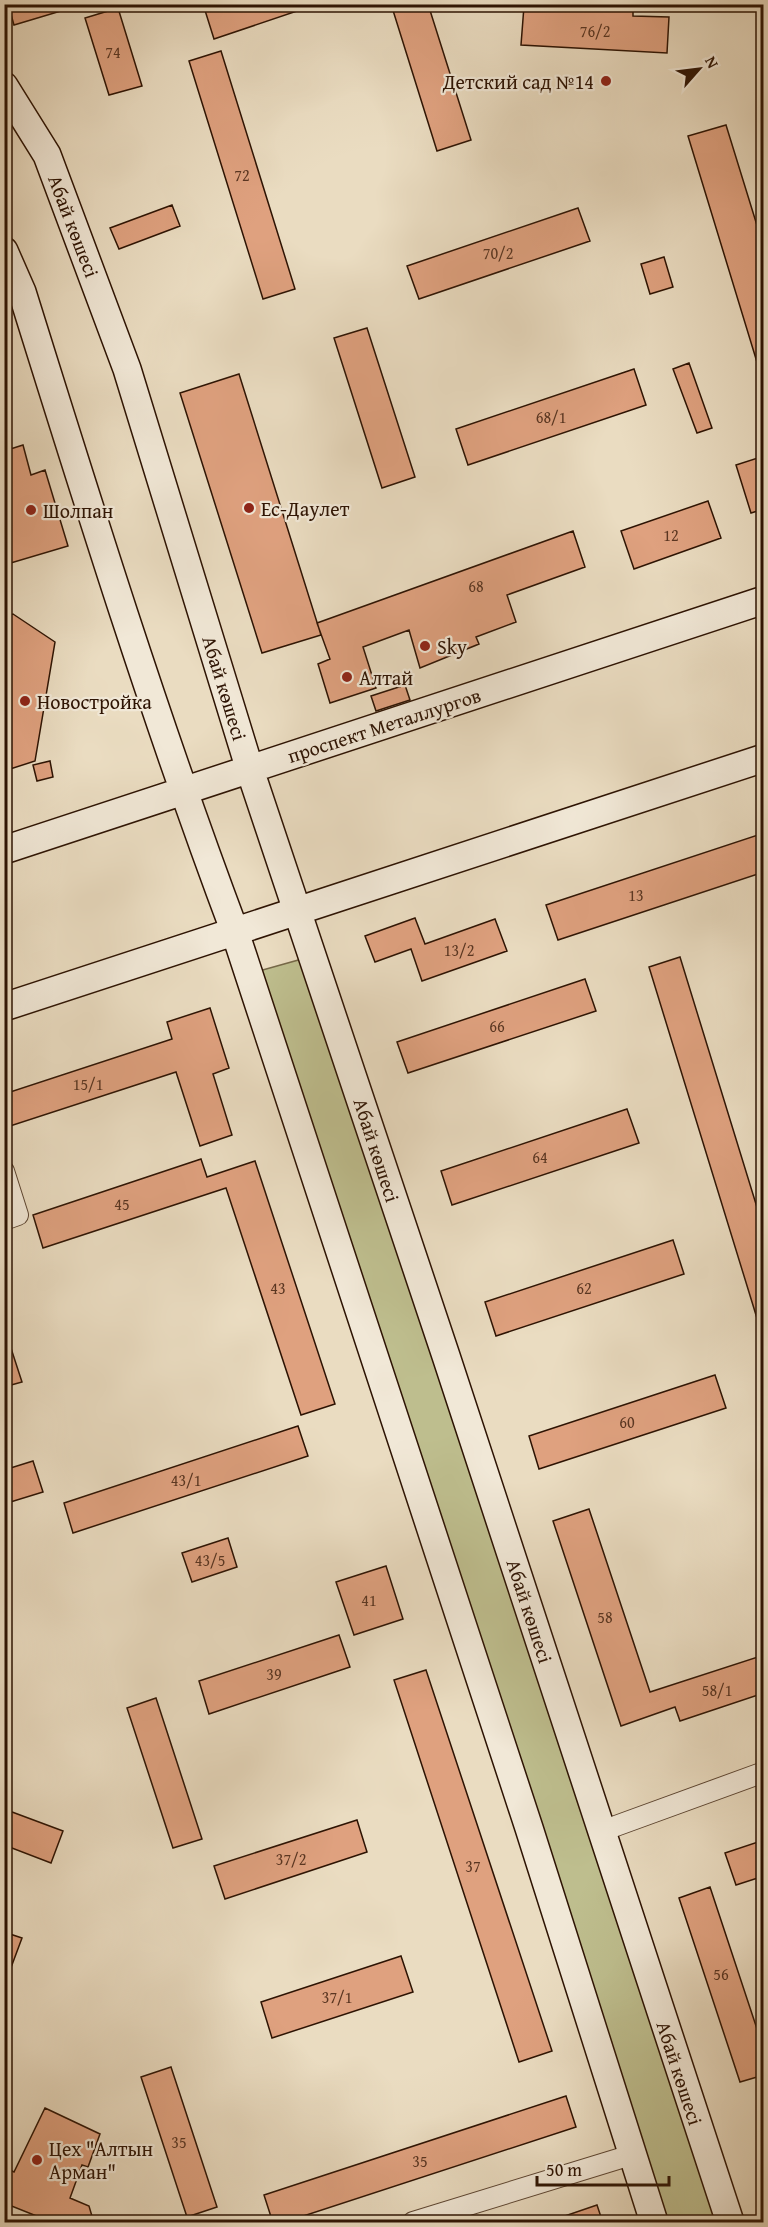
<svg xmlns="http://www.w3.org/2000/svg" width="768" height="2227" font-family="'Gentium Book Plus',serif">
  <rect width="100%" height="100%" fill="#eadcc1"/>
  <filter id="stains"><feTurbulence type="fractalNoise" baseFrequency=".00333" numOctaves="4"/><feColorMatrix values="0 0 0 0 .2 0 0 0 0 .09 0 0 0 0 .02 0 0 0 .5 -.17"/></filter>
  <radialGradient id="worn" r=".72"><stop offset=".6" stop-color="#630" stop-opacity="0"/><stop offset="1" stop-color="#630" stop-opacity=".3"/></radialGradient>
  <path fill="#bebe8e" stroke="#766848" stroke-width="1.5" d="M302,959L716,2222H667L259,971Z"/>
  <path fill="#dfa17f" stroke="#2d1303" stroke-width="1.5" d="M8,4H71V8L14,25Z
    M203,4H309V7L214,39Z
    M391,4H428L471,140L437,151Z
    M608,4H633V16L669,17L667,53L521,45L524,6L608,10Z
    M118,8L142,86L109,95L85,18Z
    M221,51L295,289L263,299L189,61Z
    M726,125L764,248V372H760L688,136Z
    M172,205L180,226L119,249L110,228Z
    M578,208L590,241L419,299L407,266Z
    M664,257L673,287L650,294L641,264Z
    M367,328L415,477L382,488L334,338Z
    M689,363L712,428L697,433L673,369Z
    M634,369L646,405L468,465L456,429Z
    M239,374L321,635L262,653L180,393Z
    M23,445L31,475L45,470L68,546L4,565V451Z
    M764,456V509L751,513L736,465Z
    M708,501L721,538L634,569L621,531Z
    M573,531L585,567L507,595L516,622L476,637L479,644L420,668L409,630L363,647L376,688L330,703L318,664L330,659L317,623Z
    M13,614L55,642L35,761L4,771V616Z
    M405,685L410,700L376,711L371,696Z
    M50,761L53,777L37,781L33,765Z
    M764,833V872L558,940L546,905Z
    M415,918L425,944L495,919L507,951L422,981L411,949L375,962L365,936Z
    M680,957L764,1230V1327L760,1328L649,967Z
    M585,979L596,1011L408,1073L397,1042Z
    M210,1008L229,1068L213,1074L232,1135L200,1146L176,1072L4,1128V1094L172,1039L167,1022Z
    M627,1109L639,1143L452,1205L441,1171Z
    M201,1159L207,1177L255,1161L335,1404L301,1415L226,1188L43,1248L33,1215Z
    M673,1240L684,1274L496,1336L485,1302Z
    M4,1336H7L22,1382L4,1387Z
    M715,1375L726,1408L539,1469L529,1436Z
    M298,1426L308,1456L73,1533L64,1503Z
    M33,1461L43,1492L4,1504V1470Z
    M589,1509L650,1692L764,1655V1693L680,1721L675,1707L621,1726L553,1521Z
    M228,1538L237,1567L192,1582L182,1553Z
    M386,1566L403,1619L354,1635L336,1582Z
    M339,1635L350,1667L209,1714L199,1681Z
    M426,1670L552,2051L519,2062L394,1680Z
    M156,1698L202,1839L173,1848L127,1708Z
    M4,1809L63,1831L51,1863L4,1845Z
    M357,1820L367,1852L225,1899L214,1866Z
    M764,1840V1876L736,1885L725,1853Z
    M710,1887L764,2050V2075L740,2082L679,1898Z
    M4,1932L22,1938L6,1981L4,1980Z
    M401,1956L413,1992L272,2038L261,2002Z
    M171,2067L217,2207L187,2217L141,2077Z
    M566,2096L576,2127L282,2223H273L264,2195Z
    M45,2108L100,2134L88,2167L82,2165L70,2198L89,2206L94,2223H54L4,2203V2167L14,2172Z
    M597,2205L603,2223H553V2220Z"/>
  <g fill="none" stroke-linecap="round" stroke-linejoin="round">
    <g stroke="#5c4532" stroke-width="22">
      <path id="street" d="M4,1171L18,1215L4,1220
        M602,1831L764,1772
        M413,2222L631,2155"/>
    </g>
    <g stroke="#2d1303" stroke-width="30">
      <path id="secondary" d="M4,86L47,155L127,369L250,770L446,1356L730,2222
        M4,251L22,292C89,507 156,722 235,932L529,1828L654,2222
        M4,850L764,600
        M4,1007L764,758"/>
    </g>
    <use href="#street" stroke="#f1e8d7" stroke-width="20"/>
    <use href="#secondary" stroke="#f1e8d7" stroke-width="27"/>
  </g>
  <g fill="#8f2418" stroke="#f1e8d7" stroke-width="2">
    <circle cx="606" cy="81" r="6"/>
    <circle cx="249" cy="508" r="6"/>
    <circle cx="31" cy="510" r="6"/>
    <circle cx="425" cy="646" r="6"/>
    <circle cx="347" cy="677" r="6"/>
    <circle cx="25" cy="701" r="6"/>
    <circle cx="37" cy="2160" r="6"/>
  </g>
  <g text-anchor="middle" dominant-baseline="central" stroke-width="4.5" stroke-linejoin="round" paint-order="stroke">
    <g font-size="16" fill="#5a3622">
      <text x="595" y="31">76/2</text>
      <text x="113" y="52">74</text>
      <text x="242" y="175">72</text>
      <text x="498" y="253">70/2</text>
      <text x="551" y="417">68/1</text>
      <text x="671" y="535">12</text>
      <text x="476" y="586">68</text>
      <text x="636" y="895">13</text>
      <text x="459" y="950">13/2</text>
      <text x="497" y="1026">66</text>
      <text x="88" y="1084">15/1</text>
      <text x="540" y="1157">64</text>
      <text x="122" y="1204">45</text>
      <text x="278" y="1288">43</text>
      <text x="584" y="1288">62</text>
      <text x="627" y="1422">60</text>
      <text x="186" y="1480">43/1</text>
      <text x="210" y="1560">43/5</text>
      <text x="369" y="1600">41</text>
      <text x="605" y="1617">58</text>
      <text x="274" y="1674">39</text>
      <text x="717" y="1690">58/1</text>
      <text x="291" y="1859">37/2</text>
      <text x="473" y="1866">37</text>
      <text x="721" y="1974">56</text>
      <text x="337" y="1997">37/1</text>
      <text x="179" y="2142">35</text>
      <text x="420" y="2161">35</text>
    </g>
    <g font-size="20" fill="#2d1303" stroke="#f1e8d7" text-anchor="start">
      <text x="594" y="81" text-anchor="end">Детский сад №14</text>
      <text x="261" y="508">Ес-Даулет</text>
      <text x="43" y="510">Шолпан</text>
      <text x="437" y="646">Sky</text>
      <text x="359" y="677">Алтай</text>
      <text x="37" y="701">Новостройка</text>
      <text x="49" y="2148">Цех "Алтын<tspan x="49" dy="23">Арман"</tspan></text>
    </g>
    <g font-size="20" fill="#2d1303" stroke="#f1e8d7">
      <text transform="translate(74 226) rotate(69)">Абай көшесі</text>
      <text transform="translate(225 688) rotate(73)">Абай көшесі</text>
      <text transform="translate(384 725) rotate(-18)">проспект Металлургов</text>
      <text transform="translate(377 1150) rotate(72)">Абай көшесі</text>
      <text transform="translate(530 1611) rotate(72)">Абай көшесі</text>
      <text transform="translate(680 2073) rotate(72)">Абай көшесі</text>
    </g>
  </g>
  <rect width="768" height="2227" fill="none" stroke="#eadcc1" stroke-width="24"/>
  <rect x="6" y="6" width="756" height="2215" fill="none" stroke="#2d1303" stroke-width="3"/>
  <rect x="12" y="12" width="744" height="2203" fill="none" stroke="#2d1303" stroke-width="1.5"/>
  <g transform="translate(699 69) rotate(62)" stroke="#f1e8d7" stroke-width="4.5" paint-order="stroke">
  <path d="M0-4.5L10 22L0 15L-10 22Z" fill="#2d1303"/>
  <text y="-9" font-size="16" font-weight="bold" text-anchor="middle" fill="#2d1303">N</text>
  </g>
  <path d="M537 2176v9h132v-9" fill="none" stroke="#2d1303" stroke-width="3"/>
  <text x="546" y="2176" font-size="18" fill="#2d1303" stroke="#f1e8d7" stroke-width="4.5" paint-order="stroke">50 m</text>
  <rect width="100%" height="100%" filter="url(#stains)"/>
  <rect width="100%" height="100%" fill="url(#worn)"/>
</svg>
